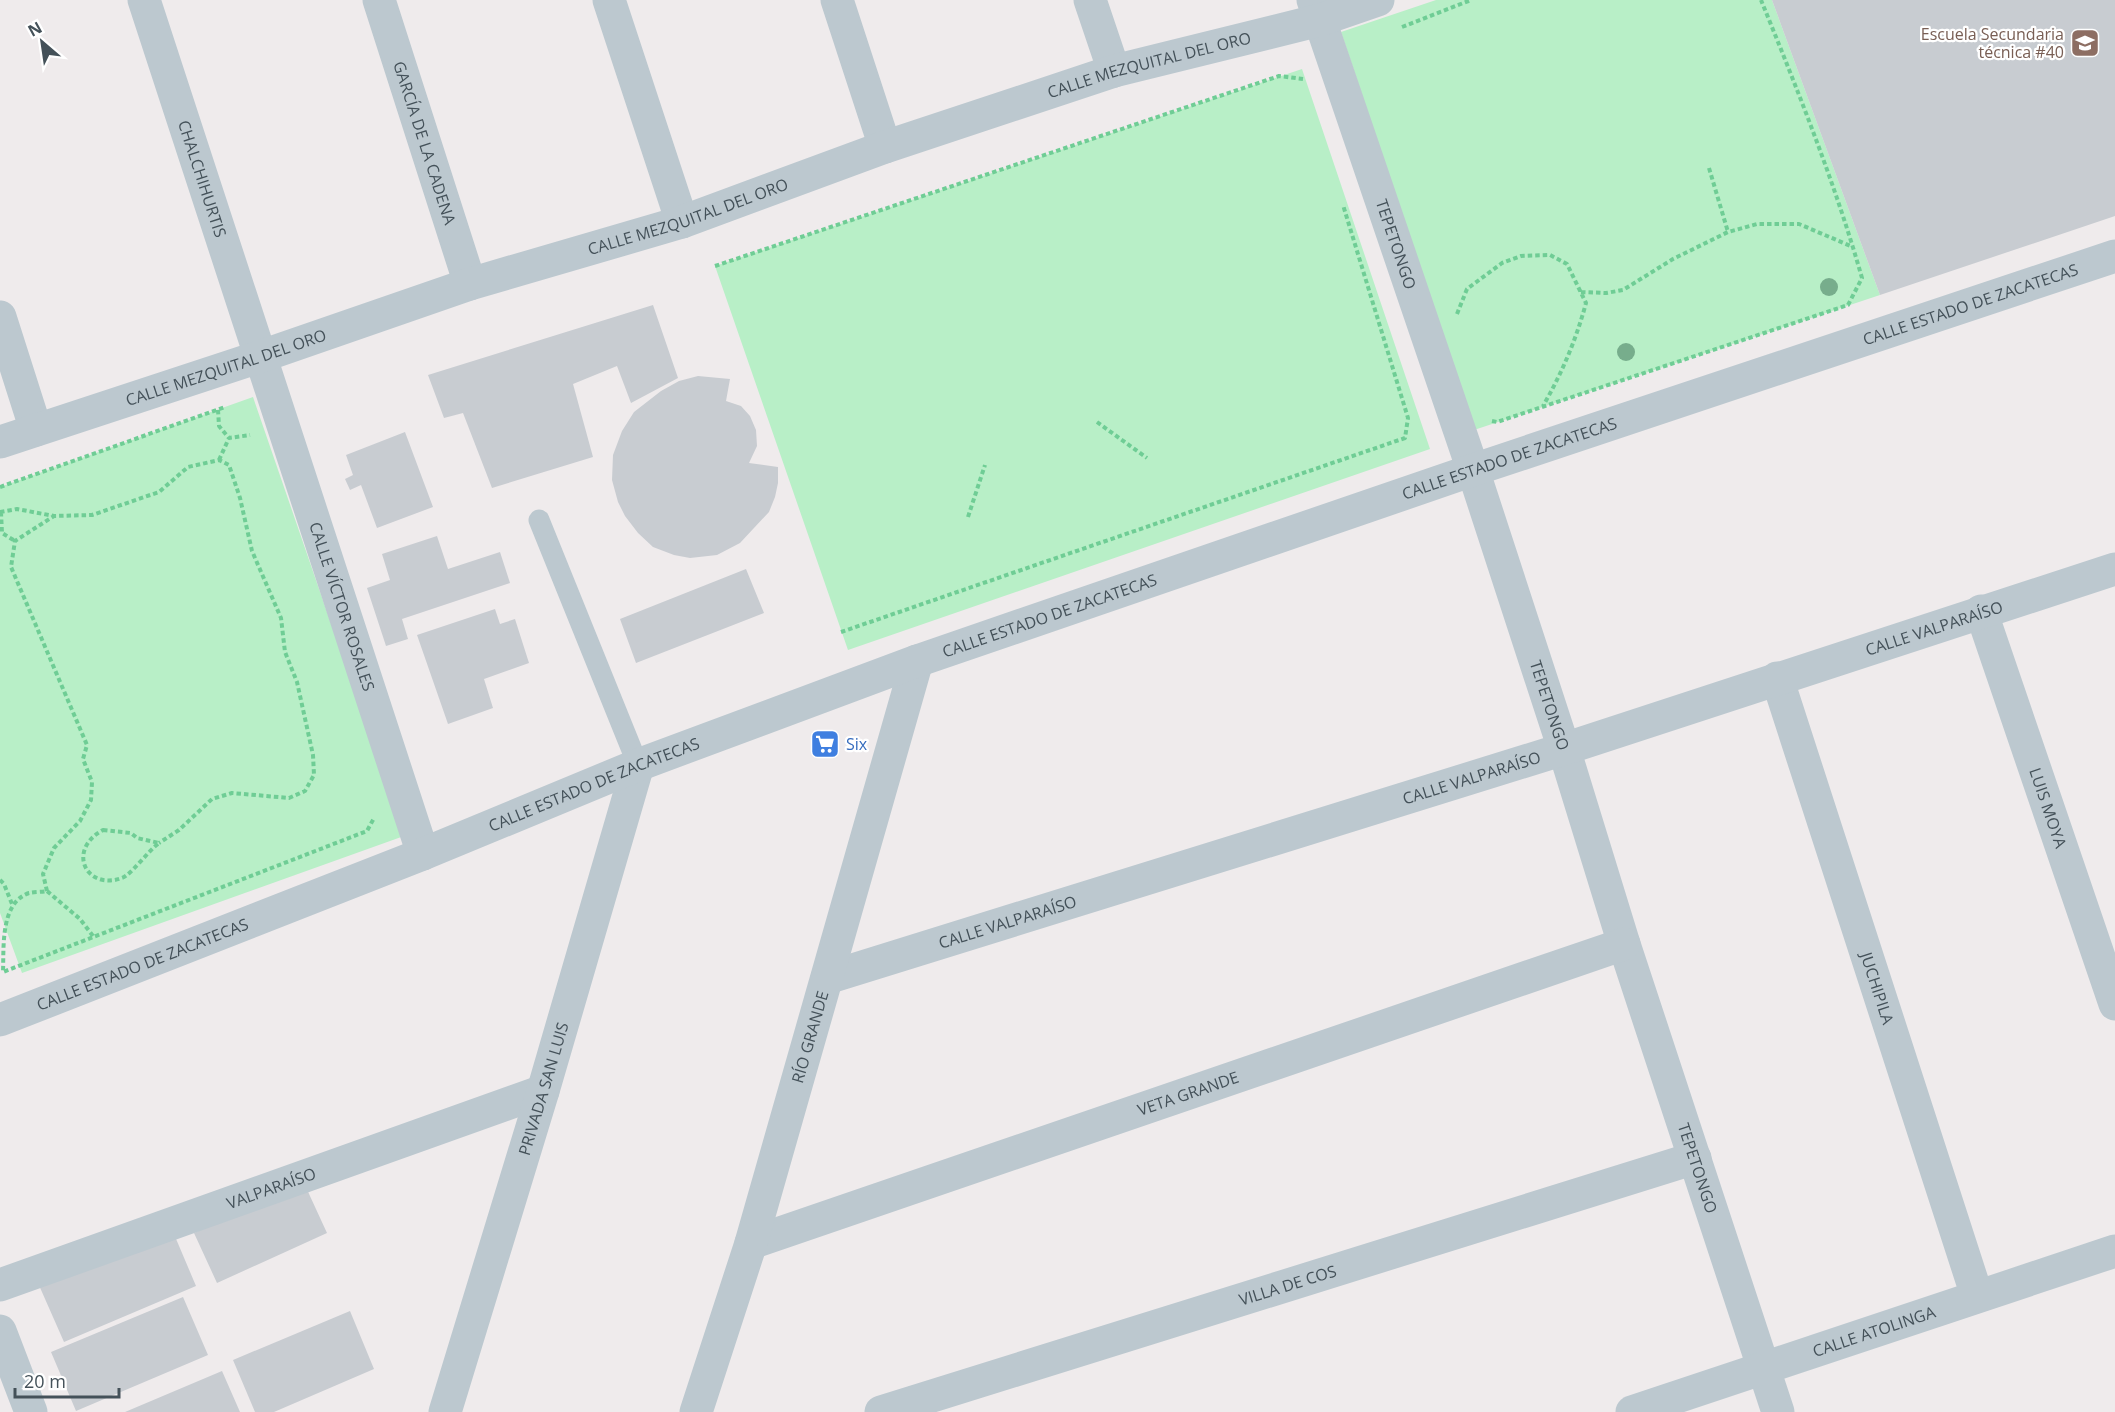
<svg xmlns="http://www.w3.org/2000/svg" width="2115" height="1412" font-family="'Open Sans',sans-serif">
  <rect width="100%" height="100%" fill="#efebec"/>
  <path fill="#b8efc7" d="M1436,0H1772L1880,295L1474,430L1341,32Z
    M1302,69L1430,449L848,650L715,266Z
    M253,397L404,836L22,973L0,913V487Z"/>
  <path fill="#c8ccd1" d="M1772,0H2115V216L1880,295Z
    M653,305L678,378L631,403L617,366L573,384L593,457L492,488L463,413L444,418L428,375Z
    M698,376L730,379L726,401L741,406L750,416L756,430L757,446L749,463L778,467V483L775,497L769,512L740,543L717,555L690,558L674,555L653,547L638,533L625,516L618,502L612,480L613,455L622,431L634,412L661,391L679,381Z
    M405,432L433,507L377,528L361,485L350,490L345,479L353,475L346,455Z
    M437,536L448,569L500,552L510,583L402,619L408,639L386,646L367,588L390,580L382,554Z
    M746,569L764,613L636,663L620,619Z
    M495,609L500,624L515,619L529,663L484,679L493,708L448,724L417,635Z
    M304,1183L327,1233L217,1283L194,1233Z
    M171,1227L196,1286L64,1342L38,1283Z
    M183,1297L208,1355L76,1411L51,1352Z
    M350,1311L374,1369L274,1412H255L233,1360Z
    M222,1371L240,1412H125Z"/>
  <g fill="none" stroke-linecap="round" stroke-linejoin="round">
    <path stroke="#6fcd95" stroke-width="4" stroke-dasharray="4.5 3" stroke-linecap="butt" d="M1402,27L1471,0
      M1709,168L1728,232
      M715,266L1279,76L1303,79
      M1581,292L1606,293L1623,290L1673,259L1728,232L1757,224H1799L1853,247
      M1457,314L1467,289L1502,263L1521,256L1550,255L1567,264L1586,303C1576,340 1562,373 1543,406
      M218,410L219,426L229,438L250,435
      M1492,421L1497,422L1848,305L1862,278C1835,183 1798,91 1761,0
      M1097,422L1147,458
      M219,460L229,438
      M0,487L225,407
      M0,512L17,509L54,516L92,515L159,492L188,467L219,460L229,465L240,498L252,551L281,618L285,652L297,682L313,755L314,775L305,791L289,798L232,793L212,799L179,830L159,843
      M1,512L2,533L15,541
      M968,517L985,465
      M841,632L1405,438L1408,418L1343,205
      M103,830L131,833L137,838L159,843C148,851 131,875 122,878C86,891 66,850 103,830Z
      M0,880L4,884L12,904
      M47,891L43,874L54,848L80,821L91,800L92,782L83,759L87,745L11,567L15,541L54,516
      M93,936L80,919L47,891C42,892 34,892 29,893C0,903 4,947 3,972L367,831L374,818"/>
    <path stroke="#bcc8cf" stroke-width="21" d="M539,520L638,765"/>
    <g stroke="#bcc8cf" stroke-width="33">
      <path id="s1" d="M144,0L423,854"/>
      <path id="s2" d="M379,0L470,284"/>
      <path d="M609,0L682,222"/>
      <path d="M837,0L885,147"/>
      <path d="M1090,0L1114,71"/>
      <path id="s3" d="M1313,0L1473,470L1564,749L1624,944L1778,1412"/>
      <path d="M0,317L36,430"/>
      <path id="s4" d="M0,442L259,357L470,284L682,222L885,147L1114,71L1320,20L1378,0"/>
      <path id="s5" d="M1981,611L2115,1004"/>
      <path id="s6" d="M1777,678L1977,1296"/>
      <path id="s7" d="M827,978L1564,749L2115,569"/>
      <path id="s8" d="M751,1243L1624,944"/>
      <path id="s9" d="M0,1285L543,1091"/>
      <path d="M0,1331L31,1412"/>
      <path id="s10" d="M445,1412L543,1091L638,765"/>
      <path id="s11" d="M696,1412L751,1243L917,661"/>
      <path id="s12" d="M881,1412L1695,1158"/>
      <path id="s13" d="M1632,1412L2115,1251"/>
    </g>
    <path stroke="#bcc8cf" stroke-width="33" id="s14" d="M0,1020L423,854L638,765L917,661L1473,470L2115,256"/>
  </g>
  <g fill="#77ad8c">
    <circle cx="1829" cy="287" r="9"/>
    <circle cx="1626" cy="352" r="9"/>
  </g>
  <defs>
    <g id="school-square" transform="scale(1.5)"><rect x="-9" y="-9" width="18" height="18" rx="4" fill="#8d6e63" stroke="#fff"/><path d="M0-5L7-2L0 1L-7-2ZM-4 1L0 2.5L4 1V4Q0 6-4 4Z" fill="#fff"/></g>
    <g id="supermarket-square" transform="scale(1.5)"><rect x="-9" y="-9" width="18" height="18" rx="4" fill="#3f7fe0" stroke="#fff"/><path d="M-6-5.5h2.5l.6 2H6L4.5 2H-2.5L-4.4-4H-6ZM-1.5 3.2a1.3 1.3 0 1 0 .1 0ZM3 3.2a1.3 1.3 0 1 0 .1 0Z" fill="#fff"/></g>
  </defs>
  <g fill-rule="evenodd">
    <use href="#school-square" x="2085" y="43"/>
    <use href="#supermarket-square" x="825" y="744"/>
  </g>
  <g text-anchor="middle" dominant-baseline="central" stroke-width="4.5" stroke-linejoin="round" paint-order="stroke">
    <g font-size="16" fill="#785e54" stroke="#fff" text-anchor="end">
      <text x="2064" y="34">Escuela Secundaria<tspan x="2064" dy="18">técnica #40</tspan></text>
    </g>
    <g font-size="16" fill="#445159" stroke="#fff">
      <text stroke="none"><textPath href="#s4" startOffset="1210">CALLE MEZQUITAL DEL ORO</textPath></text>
      <text stroke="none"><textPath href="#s2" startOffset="150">GARCÍA DE LA CADENA</textPath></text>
      <text stroke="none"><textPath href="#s1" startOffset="188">CHALCHIHURTIS</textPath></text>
      <text stroke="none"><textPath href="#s4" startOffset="724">CALLE MEZQUITAL DEL ORO</textPath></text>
      <text stroke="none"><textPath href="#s3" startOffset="258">TEPETONGO</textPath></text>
      <text stroke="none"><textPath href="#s14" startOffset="2097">CALLE ESTADO DE ZACATECAS</textPath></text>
      <text stroke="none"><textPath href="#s4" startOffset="238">CALLE MEZQUITAL DEL ORO</textPath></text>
      <text stroke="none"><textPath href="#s14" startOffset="1611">CALLE ESTADO DE ZACATECAS</textPath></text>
      <text stroke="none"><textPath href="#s1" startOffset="638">CALLE VÍCTOR ROSALES</textPath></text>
      <text stroke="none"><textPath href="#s14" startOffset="1125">CALLE ESTADO DE ZACATECAS</textPath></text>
      <text stroke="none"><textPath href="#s7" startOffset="1161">CALLE VALPARAÍSO</textPath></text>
      <text stroke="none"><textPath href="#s3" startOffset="744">TEPETONGO</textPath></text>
      <text stroke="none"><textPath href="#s7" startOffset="675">CALLE VALPARAÍSO</textPath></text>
      <text stroke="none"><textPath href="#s14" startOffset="639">CALLE ESTADO DE ZACATECAS</textPath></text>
      <text stroke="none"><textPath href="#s5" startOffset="208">LUIS MOYA</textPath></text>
      <text stroke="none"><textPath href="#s7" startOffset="189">CALLE VALPARAÍSO</textPath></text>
      <text stroke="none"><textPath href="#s14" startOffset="153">CALLE ESTADO DE ZACATECAS</textPath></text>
      <text stroke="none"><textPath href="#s6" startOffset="326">JUCHIPILA</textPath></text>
      <text stroke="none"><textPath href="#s11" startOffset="392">RÍO GRANDE</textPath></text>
      <text stroke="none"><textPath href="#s10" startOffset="338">PRIVADA SAN LUIS</textPath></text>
      <text stroke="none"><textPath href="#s8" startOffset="462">VETA GRANDE</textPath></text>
      <text stroke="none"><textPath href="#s3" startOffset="1230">TEPETONGO</textPath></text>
      <text stroke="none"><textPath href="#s9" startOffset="288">VALPARAÍSO</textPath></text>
      <text stroke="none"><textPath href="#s12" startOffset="426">VILLA DE COS</textPath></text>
      <text stroke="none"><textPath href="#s13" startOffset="255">CALLE ATOLINGA</textPath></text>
    </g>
    <g font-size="16" fill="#366cbe" stroke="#fff" text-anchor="start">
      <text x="846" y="744">Six</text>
    </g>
  </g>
  <g transform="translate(42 42) rotate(331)" stroke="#ffffff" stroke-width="4.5" paint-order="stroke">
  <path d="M0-4.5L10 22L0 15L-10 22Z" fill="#445159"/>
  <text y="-9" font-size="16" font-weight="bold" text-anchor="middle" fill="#445159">N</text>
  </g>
  <path d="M15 1388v9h104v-9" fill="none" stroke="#445159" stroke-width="3"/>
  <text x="24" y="1388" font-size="18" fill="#445159" stroke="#ffffff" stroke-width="4.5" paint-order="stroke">20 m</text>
</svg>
